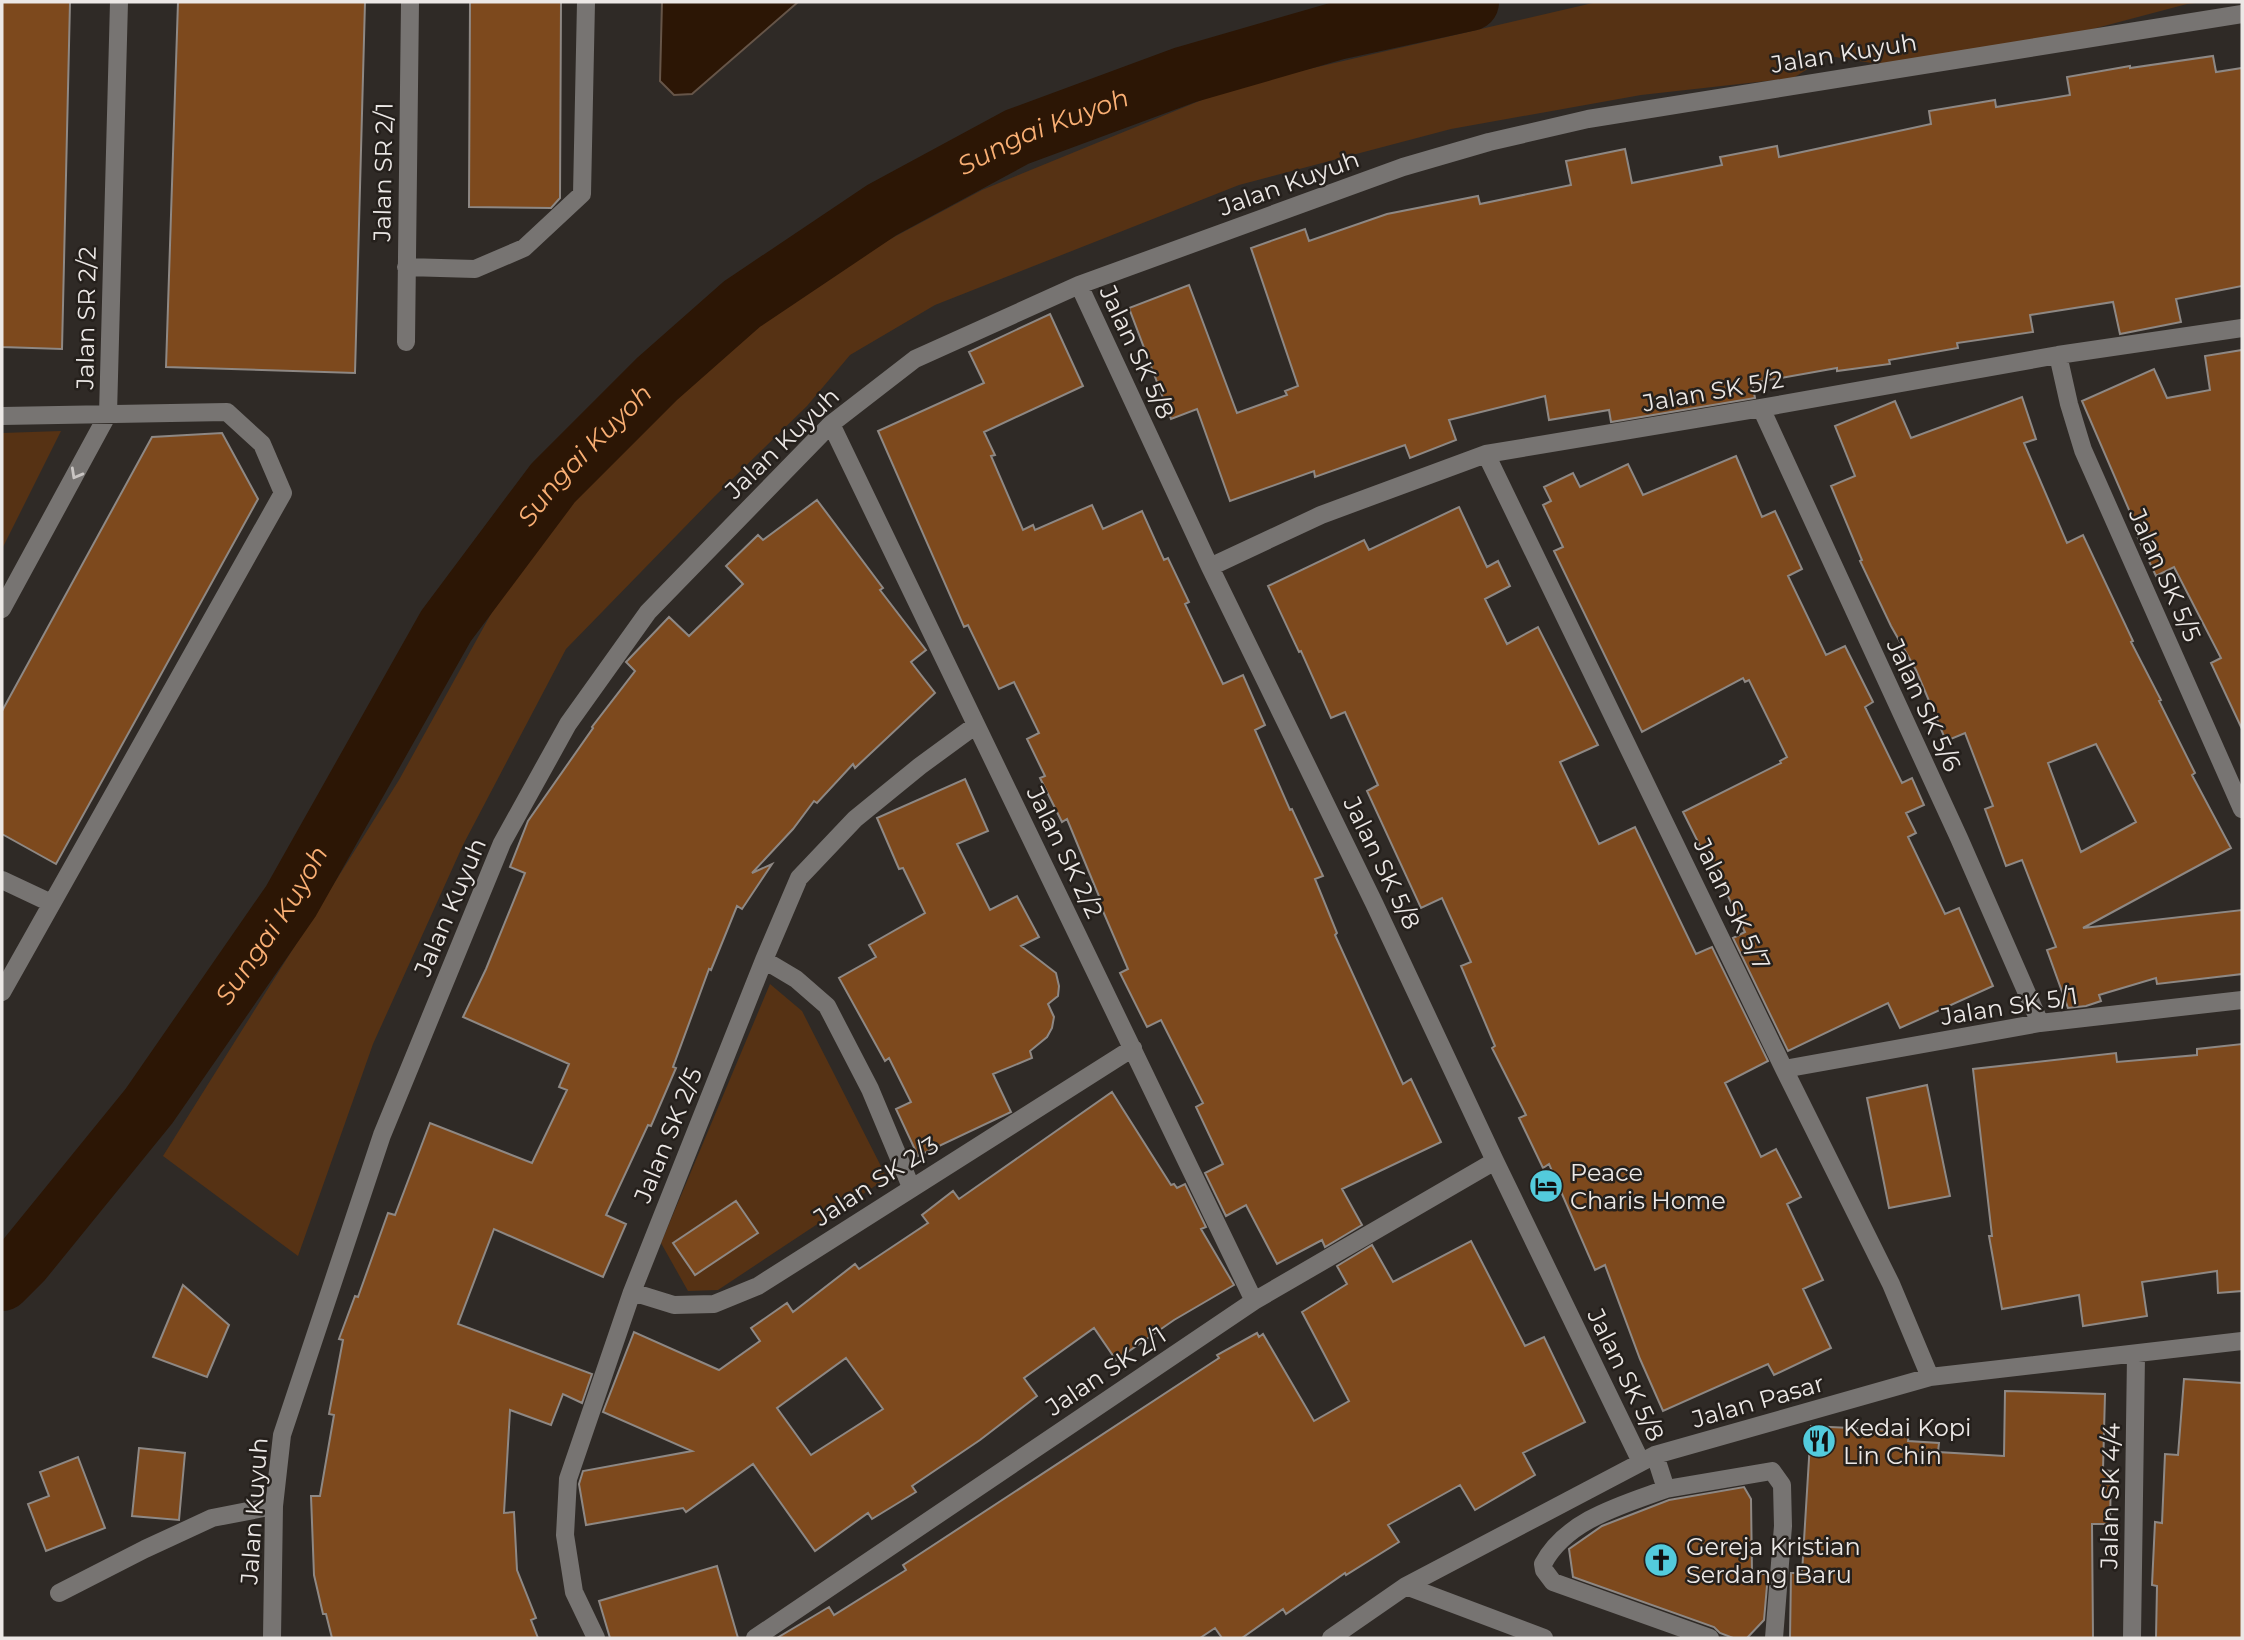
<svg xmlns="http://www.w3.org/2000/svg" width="2244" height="1640" font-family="Montserrat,sans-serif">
  <rect width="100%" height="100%" fill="#2f2a26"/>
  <path fill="#563214" d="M1597,2H2204L2187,4L2055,39L1890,66L1829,56L1793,78L1641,95L1451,129L1239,185L935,305L850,355L807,406L715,496L566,649L463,845L373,1044L298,1256L163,1156L399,780L507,585L601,459L780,298L982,190L1236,86Z
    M61,431L2,549V433Z
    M770,984L802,1011L887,1178L718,1290L688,1291L661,1243Z"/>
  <path fill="#2c1605" stroke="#665548" stroke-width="2" d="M662,2H798L692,94L674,95L660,81Z"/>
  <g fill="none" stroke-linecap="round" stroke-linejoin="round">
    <path stroke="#2c1605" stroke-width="58" id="s1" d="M2,1282L23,1261L149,1106L291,901L446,626L553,483L657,379L742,304L882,210L1017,137L1185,75L1337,31L1470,2"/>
  </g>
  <path fill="#7d491d" stroke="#8e8884" stroke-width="2" fill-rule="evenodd" d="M2,2H70L62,349L2,347Z
    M178,2H365L355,373L166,367Z
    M470,2H561L560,198L551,208L469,207Z
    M2213,56L2216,72L2242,68V286L2176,299L2181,322L2120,334L2113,302L2030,315L2033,332L1957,343L1958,348L1889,360L1890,364L1837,371V368L1752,383L1755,398L1611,422L1609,410L1549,420L1545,396L1449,420L1456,440L1410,458L1405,445L1315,477L1314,471L1230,501L1197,409L1171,419L1129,308L1189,285L1237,413L1287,395L1285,391L1298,386L1251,248L1305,229L1309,241L1387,214L1478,196L1480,204L1571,185L1566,161L1625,149L1632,183L1722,165L1720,157L1777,146L1779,157L1931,124L1929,111L1995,100L1996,107L2070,95L2067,77L2130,66V68Z
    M1050,314L1083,386L984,432L995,455L991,456L1023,530L1033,525L1035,530L1092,505L1103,529L1142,511L1164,560L1168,558L1189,602L1185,604L1223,684L1243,675L1265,725L1255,730L1290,810L1292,809L1323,876L1315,879L1337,933L1335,935L1403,1084L1411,1079L1441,1142L1342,1189L1362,1225L1325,1247L1322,1240L1277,1264L1246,1205L1226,1216L1205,1173L1223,1164L1196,1107L1203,1103L1161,1020L1147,1027L1120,973L1128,969L1099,902L1101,901L1067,819L1062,822L1040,778L1045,776L1027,739L1039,733L1014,682L999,689L968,625L964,627L878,431L984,383L969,352Z
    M2242,350V729L2211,663L2221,658L2174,567L2156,576L2136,534L2139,533L2082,401L2154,369L2167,398L2210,390L2205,356Z
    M2022,397L2036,439L2024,443L2067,543L2083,535L2133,641L2131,642L2161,700L2159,701L2195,773L2192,775L2231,848L2083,928L2242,910V974L2157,984L2156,978L2099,995L2101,1001L2086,1006L2068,1008L2047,950L2056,947L2022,860L2006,866L1985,809L1993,806L1965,733L1946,741L1916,670L1891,626L1860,561L1862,560L1831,486L1855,476L1835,426L1895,401L1911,438ZM2096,744L2136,822L2081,852L2048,763Z
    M222,433L258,499L56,864L2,834V711L152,437Z
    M1736,456L1762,517L1775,511L1802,569L1788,576L1826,655L1845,646L1873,702L1865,707L1902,783L1912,778L1924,805L1906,813L1916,833L1908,837L1945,914L1959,908L1993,986L1900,1028L1888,1003L1788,1051L1733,938L1745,932L1708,854L1705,856L1683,812L1781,763L1780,761L1787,757L1749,680L1745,682L1743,678L1642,732L1554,551L1563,547L1543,505L1551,501L1544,487L1573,473L1580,487L1628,464L1643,495Z
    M817,500L883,588L880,590L926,650L911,662L935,693L855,768L853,764L817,803L814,801L793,829L752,873L772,864L742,909L737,906L711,970L709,969L673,1067L676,1068L651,1126L648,1125L606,1215L626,1224L603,1277L494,1229L458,1324L592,1374L582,1403L563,1394L551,1425L510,1410L504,1513L514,1512L517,1570L536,1618L531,1620L538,1638H332L326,1614H323L314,1575L311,1496H320L334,1415L329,1414L343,1340L339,1339L355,1296L358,1297L388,1213L395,1215L430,1123L532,1163L567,1090L559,1087L569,1064L463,1017L486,969L525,873L510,867L528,821L593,728L592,727L635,671L626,662L628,660L669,617L689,636L743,584L726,566L758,535L763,540Z
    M1459,507L1487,567L1498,561L1510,586L1485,599L1507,644L1538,627L1598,745L1560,762L1599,844L1635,827L1696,954L1712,947L1768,1061L1725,1083L1761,1157L1776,1149L1801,1197L1787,1204L1823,1280L1803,1289L1831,1348L1774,1375L1768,1364L1663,1411L1640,1359L1605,1265L1595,1270L1549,1164L1543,1168L1519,1118L1526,1115L1492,1048L1495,1046L1461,966L1471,962L1442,898L1421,908L1367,791L1378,785L1345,712L1331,718L1301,651L1299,652L1268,586L1364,540L1369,550Z
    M965,779L988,831L957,844L990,910L1017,896L1039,937L1021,946L1056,973L1059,986L1058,996L1048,1004L1054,1017L1052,1028L1047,1037L1030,1051L1032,1058L993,1074L1011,1112L918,1156L896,1109L911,1102L889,1058L885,1061L839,978L876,957L869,945L925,913L903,868L899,869L877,818Z
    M2242,1044V1291L2218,1293L2217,1271L2142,1282L2147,1316L2083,1326L2079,1295L2002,1309L1989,1236H1992L1973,1069L2116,1053L2117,1062L2197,1055V1049Z
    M1927,1085L1950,1196L1889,1208L1867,1098Z
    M1112,1092L1171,1185L1174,1184L1177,1188L1185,1184L1206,1227L1201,1229L1234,1285L1174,1320L1116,1360L1094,1328L1024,1378L1037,1396L980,1440L912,1486L916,1492L872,1519L868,1513L815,1551L753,1464L686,1512L683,1508L586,1525L579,1484L583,1471L692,1451L603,1412L634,1332L719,1370L760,1341L751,1328L787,1303L793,1312L855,1264L859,1269L928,1223L922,1215L953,1191L959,1199ZM846,1358L883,1409L811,1455L777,1408Z
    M736,1201L758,1233L695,1275L673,1243Z
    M1471,1241L1525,1346L1544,1337L1585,1422L1523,1453L1535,1475L1475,1510L1460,1485L1388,1525L1399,1542L1346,1575L1345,1573L1286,1614L1283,1609L1242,1638H1222L1215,1628L1200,1638H777L829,1607L834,1615L906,1570L903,1565L1219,1358L1217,1355L1257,1333L1259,1337L1263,1334L1314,1421L1349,1401L1302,1312L1347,1284L1337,1266L1372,1245L1393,1282Z
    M183,1285L229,1325L207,1377L153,1357Z
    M2184,1379L2242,1383V1638H2156L2157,1586L2152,1585L2155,1522L2162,1523L2165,1454L2178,1455Z
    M2005,1391L2105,1394L2103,1470L2111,1471L2110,1524H2092L2093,1638H1790L1791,1573H1802L1811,1426L1909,1431L1908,1441L1939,1443L1938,1452L2004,1456Z
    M139,1448L185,1453L179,1520L132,1516Z
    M78,1457L105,1528L46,1551L28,1504L49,1496L40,1472Z
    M1744,1487L1751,1499L1752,1574H1768L1764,1620L1747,1638H1733L1720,1633L1714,1627L1573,1577L1569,1549L1602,1526L1669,1500Z
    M717,1566L738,1638H610L599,1601Z"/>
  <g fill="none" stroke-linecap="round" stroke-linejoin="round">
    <path stroke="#777472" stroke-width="18" d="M406,267L475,269L524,248L582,194L586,2
      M1079,285L1210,567L1374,903L1495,1161L1641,1462
      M406,342L410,2
      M2058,355L2069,404L2083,450L2242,809
      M1761,408L1959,838L2040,1023
      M2,416L227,412L262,444L283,493L2,992
      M831,424L1254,1301
      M1486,454L1784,1069L1891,1284L1930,1377
      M1210,567L1321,515L1486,454L1761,408L2058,355L2242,328
      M2,609L108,414L119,2
      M2,880L51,903
      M764,960L796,979L827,1006L870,1089L911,1187
      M1784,1069L2040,1023L2242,1000
      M632,1292L674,1305L714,1304L758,1286L1133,1048
      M1655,1455L1666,1489L1772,1471L1782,1485L1783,1526L1774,1638
      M1666,1489C1622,1505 1566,1520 1543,1564L1544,1570L1553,1582L1710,1638
      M1406,1586L1544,1638
      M59,1593L145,1549L212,1518L274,1506
      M272,1638L274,1506L282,1435L382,1135L502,843L568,724L648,612L831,424L915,359L1079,285L1403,167L1489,142L1588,119L2242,14
      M596,1638L574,1592L565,1535L568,1479L632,1292L764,960L799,878L855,819L920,766L976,725
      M755,1638L1254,1301L1495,1161
      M1331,1638L1406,1586L1655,1455L1930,1377L2242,1341
      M2132,1638L2136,1355"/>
  </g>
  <defs><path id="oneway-chevron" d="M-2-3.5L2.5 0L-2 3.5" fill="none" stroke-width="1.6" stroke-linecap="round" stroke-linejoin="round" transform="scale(1.75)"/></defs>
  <use stroke="#c9c5c3" href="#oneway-chevron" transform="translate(76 474) rotate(119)"/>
  <defs>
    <g id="hotel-disc" transform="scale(1.75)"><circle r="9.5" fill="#53cbdc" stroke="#25201c"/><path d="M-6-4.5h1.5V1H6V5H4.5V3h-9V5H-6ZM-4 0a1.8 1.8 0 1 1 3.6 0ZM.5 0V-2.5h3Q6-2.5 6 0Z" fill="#111"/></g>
    <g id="restaurant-disc" transform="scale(1.75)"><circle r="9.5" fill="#53cbdc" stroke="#25201c"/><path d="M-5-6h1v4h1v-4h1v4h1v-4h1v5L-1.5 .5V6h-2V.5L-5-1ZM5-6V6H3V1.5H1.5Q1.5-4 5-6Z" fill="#111"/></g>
    <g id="church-disc" transform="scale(1.75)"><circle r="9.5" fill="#53cbdc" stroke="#25201c"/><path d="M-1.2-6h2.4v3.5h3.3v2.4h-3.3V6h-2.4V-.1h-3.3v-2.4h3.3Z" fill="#111"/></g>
  </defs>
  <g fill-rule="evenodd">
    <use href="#hotel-disc" x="1546" y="1186"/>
    <use href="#restaurant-disc" x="1819" y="1441"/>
    <use href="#church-disc" x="1661" y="1560"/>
  </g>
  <g text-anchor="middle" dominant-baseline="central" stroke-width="5" stroke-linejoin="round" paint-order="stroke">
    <g font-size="24" fill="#ece8e6" stroke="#25201c">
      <text transform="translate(1844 53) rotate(-9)">Jalan Kuyuh</text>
      <text transform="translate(383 172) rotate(-89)">Jalan SR 2/1</text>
      <text transform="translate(1289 183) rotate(-20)">Jalan Kuyuh</text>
      <text transform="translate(86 318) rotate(-89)">Jalan SR 2/2</text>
      <text transform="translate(1137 352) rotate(65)">Jalan SK 5/8</text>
      <text transform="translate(1713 391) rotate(-10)">Jalan SK 5/2</text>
      <text transform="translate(782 443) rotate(-44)">Jalan Kuyuh</text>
      <text transform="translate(2165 575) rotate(66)">Jalan SK 5/5</text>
      <text transform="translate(1924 705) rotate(65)">Jalan SK 5/6</text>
      <text transform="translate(1065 852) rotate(64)">Jalan SK 2/2</text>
      <text transform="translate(1382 863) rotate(64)">Jalan SK 5/8</text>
      <text transform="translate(1732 904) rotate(64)">Jalan SK 5/7</text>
      <text transform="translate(450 907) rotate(-67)">Jalan Kuyuh</text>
      <text transform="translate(2009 1006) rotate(-9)">Jalan SK 5/1</text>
      <text transform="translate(668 1135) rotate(-68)">Jalan SK 2/5</text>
      <text transform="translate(876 1181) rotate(-33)">Jalan SK 2/3</text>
      <text transform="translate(1106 1371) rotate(-34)">Jalan SK 2/1</text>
      <text transform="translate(1626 1375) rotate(64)">Jalan SK 5/8</text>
      <text transform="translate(1758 1401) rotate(-16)">Jalan Pasar</text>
      <text transform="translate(2110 1496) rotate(-89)">Jalan SK 4/4</text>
      <text transform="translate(254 1511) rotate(-86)">Jalan Kuyuh</text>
    </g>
    <g font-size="24" fill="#ece8e6" stroke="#25201c" text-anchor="start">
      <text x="1570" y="1172">Peace<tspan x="1570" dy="28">Charis Home</tspan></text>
      <text x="1843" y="1427">Kedai Kopi<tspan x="1843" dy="28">Lin Chin</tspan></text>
      <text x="1686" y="1546">Gereja Kristian<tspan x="1686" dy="28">Serdang Baru</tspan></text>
    </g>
    <g font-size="26" font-style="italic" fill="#f9af74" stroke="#25201c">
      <text stroke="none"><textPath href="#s1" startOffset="1582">Sungai Kuyoh</textPath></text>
      <text stroke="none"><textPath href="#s1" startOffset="1015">Sungai Kuyoh</textPath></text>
      <text stroke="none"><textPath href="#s1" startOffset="448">Sungai Kuyoh</textPath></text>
    </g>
  </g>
  <rect width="2244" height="1640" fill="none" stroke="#ece8e6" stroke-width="7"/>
</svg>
